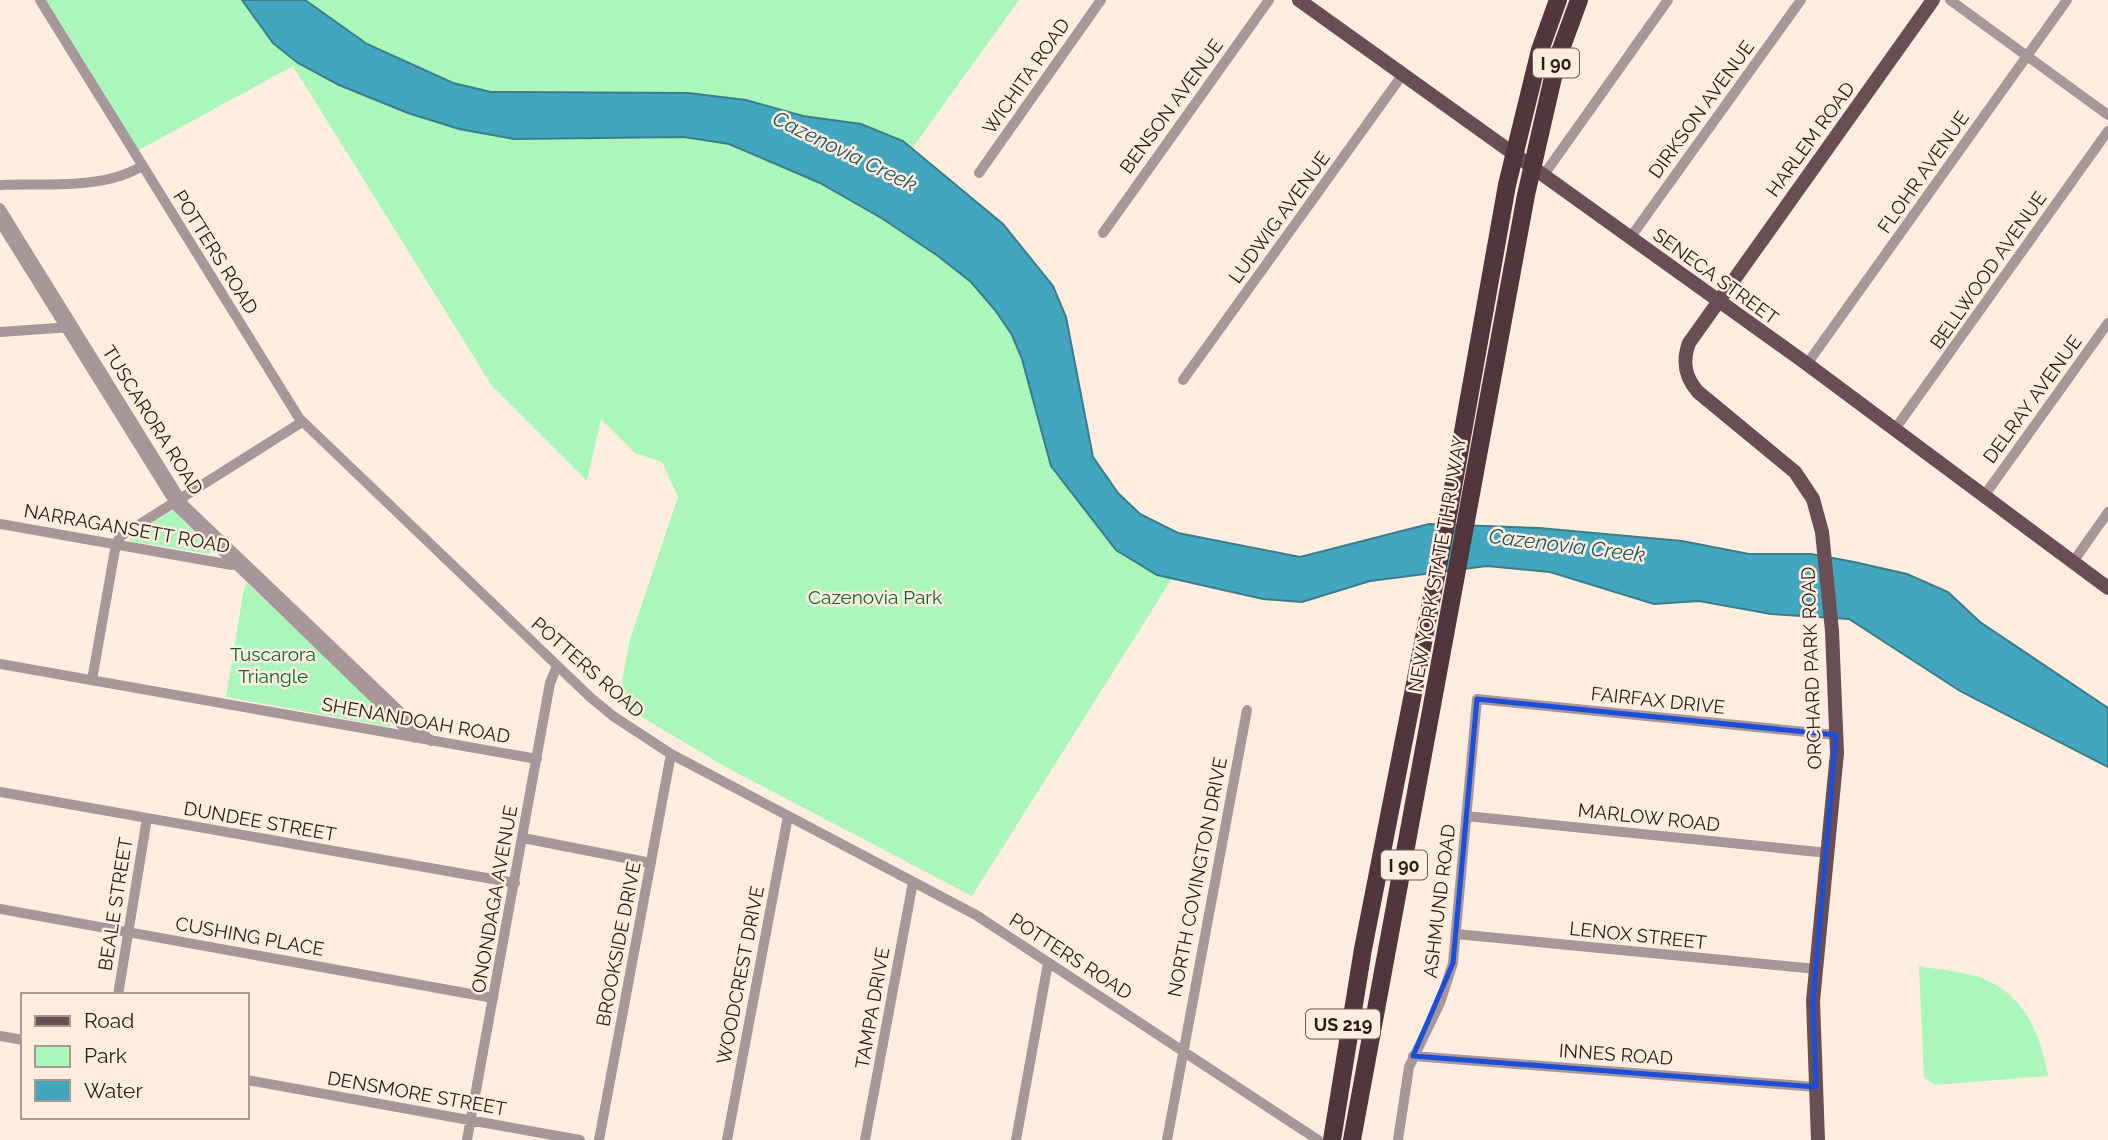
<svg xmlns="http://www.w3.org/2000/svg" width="2108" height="1140" font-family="Raleway,sans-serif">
  <rect width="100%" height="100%" fill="#ffeddf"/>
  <path fill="#abf6ba" d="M45,0H1019L900,165L1024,339L1085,511L1116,550L1171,580L972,896L724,766L618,703L630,639L678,497L662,462L635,453L601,419L587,481L492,386L293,66L137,151Z
    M173,510L211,549L210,554L130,541L129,537Z
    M247,583L391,720L390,727L226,697L244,588Z
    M1919,966C1939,970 1965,971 1984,979C2025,996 2041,1035 2048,1076L1935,1085L1924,1078Z"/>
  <path fill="#42a6be" stroke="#3a7d8b" stroke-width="2" d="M242,0H305L367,44L453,83L491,92L688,93L746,100L803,116L861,124L903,141L1003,224L1053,286L1066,317L1093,457L1118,493L1140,514L1178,533L1300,557L1429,524L1539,528L1682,541L1749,554H1811L1854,562L1907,574L1948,592L1980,622L2108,708V767L1960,691L1849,619L1771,614L1699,601L1654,604L1550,572L1487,566L1370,581L1302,602L1263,599L1157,575L1116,550L1051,466L1022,359L1012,335L995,310L971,282L938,256L883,219L820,183L729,144L684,137L514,139L459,129L408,113L339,85L298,63L273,43Z"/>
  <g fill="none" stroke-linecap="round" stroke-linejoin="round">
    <path stroke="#a7979b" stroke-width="10" d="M40,0L299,418L590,697L613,716L671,754L976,915L1318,1140
      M1950,0L2108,115
      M979,173L1101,0
      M1543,176L1668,0
      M0,185C44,183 103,190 142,166
      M0,208L184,505L431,741
      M0,222L178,508L415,738
      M1103,233L1269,0
      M1630,238L1801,0
      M0,332L71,327
      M1807,364L2067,0
      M1183,380L1403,74
      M1895,429L2108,131
      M1984,496L2108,323
      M0,524L232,565
      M2073,562L2108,512
      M0,664L537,759
      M92,680L116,544L121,536L302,422
      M0,792L515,883
      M1466,816L1828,853
      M523,838L651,863
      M0,909L493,998
      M1456,934L1816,969
      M118,995L147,818
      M0,1036L23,1040
      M1413,1056L1816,1087
      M247,1080L580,1140
      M467,1140L550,683L557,666
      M599,1140L671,754
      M727,1140L788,816
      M865,1140L913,882
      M1016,1140L1048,963
      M1167,1140L1247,710
      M1398,1140L1409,1067L1440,1003L1453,963L1477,699L1836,735"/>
    <path stroke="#6a4e56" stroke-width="14" d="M1299,0L1807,364L2108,588
      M1818,1140L1813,1001L1837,753L1832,631L1822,532L1813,499L1795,472L1698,392C1685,377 1682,362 1689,343L1933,0"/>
    <path stroke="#53353e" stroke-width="18" d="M1332,1140L1363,949L1449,510L1507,185L1540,50L1558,0
      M1352,1140L1526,195L1557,60L1579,0"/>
  </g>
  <path fill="none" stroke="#1d4ed8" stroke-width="5" stroke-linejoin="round" d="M1477,699L1836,735L1813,1001L1816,1087L1413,1056L1453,963Z"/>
  <g text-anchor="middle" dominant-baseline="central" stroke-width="5" stroke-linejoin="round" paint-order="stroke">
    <g fill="#ffeddf" stroke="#685b51" stroke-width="2">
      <rect x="1533" y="48.5" width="46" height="29" rx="5"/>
      <rect x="1381" y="850.5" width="46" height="29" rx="5"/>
      <rect x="1306" y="1009.5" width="74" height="29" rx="5"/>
    </g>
    <g font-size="18" font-weight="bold" fill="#271d14">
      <text x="1556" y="63">I 90</text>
      <text x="1404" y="865">I 90</text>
      <text x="1343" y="1024">US 219</text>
    </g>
    <g font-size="19" fill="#271d14" stroke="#ffeddf">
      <text transform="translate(1026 76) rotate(-55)">WICHITA ROAD</text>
      <text transform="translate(1171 106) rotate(-54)">BENSON AVENUE</text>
      <text transform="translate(1701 109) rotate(-54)">DIRKSON AVENUE</text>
      <text transform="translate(1810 139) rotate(-54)">HARLEM ROAD</text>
      <text transform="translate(1923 172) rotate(-55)">FLOHR AVENUE</text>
      <text transform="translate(1279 217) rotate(-54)">LUDWIG AVENUE</text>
      <text transform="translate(216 252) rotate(58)">POTTERS ROAD</text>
      <text transform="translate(1988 270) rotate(-55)">BELLWOOD AVENUE</text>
      <text transform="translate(1716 276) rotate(36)">SENECA STREET</text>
      <text transform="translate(2032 399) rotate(-54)">DELRAY AVENUE</text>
      <text transform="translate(153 420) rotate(58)">TUSCARORA ROAD</text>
      <text transform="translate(127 528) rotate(10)">NARRAGANSETT ROAD</text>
      <text transform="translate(1437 564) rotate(-80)">NEW YORK STATE THRUWAY</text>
      <text transform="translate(588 667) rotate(41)">POTTERS ROAD</text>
      <text transform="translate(1811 668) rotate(-92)">ORCHARD PARK ROAD</text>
      <text transform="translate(1658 700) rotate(6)">FAIRFAX DRIVE</text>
      <text transform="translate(416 720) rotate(10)">SHENANDOAH ROAD</text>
      <text transform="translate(1649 817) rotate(6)">MARLOW ROAD</text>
      <text transform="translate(260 821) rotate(10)">DUNDEE STREET</text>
      <text transform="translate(1197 877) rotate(-79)">NORTH COVINGTON DRIVE</text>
      <text transform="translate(494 899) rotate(-80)">ONONDAGA AVENUE</text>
      <text transform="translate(1439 901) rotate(-83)">ASHMUND ROAD</text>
      <text transform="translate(115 904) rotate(-81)">BEALE STREET</text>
      <text transform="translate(1638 935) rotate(6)">LENOX STREET</text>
      <text transform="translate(250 936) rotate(10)">CUSHING PLACE</text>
      <text transform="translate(618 944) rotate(-79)">BROOKSIDE DRIVE</text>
      <text transform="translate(1071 956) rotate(33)">POTTERS ROAD</text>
      <text transform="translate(740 975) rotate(-79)">WOODCREST DRIVE</text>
      <text transform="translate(872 1008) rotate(-80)">TAMPA DRIVE</text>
      <text transform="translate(1616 1054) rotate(4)">INNES ROAD</text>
      <text transform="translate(417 1093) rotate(10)">DENSMORE STREET</text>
    </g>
    <g font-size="19" fill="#06682e" stroke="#ffeddf">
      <text x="875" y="597">Cazenovia Park</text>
      <text x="273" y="654">Tuscarora<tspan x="273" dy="22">Triangle</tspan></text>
    </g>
    <g font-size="21" font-style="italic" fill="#1e5562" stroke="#ffeddf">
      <text transform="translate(845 151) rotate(26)">Cazenovia Creek</text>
      <text transform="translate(1567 545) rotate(7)">Cazenovia Creek</text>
    </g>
  </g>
  <rect x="21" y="993" width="228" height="126" fill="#ffeddf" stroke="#a99a8e" stroke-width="2"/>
  <rect x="35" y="1016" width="35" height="10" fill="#6a4e56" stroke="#a99a8e" stroke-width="2"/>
  <text x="84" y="1028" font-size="21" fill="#271d14">Road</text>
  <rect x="35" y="1046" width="35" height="21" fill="#abf6ba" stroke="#a99a8e" stroke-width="2"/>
  <text x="84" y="1063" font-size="21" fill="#271d14">Park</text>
  <rect x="35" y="1080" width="35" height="21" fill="#42a6be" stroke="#a99a8e" stroke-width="2"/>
  <text x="84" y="1098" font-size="21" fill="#271d14">Water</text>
</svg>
